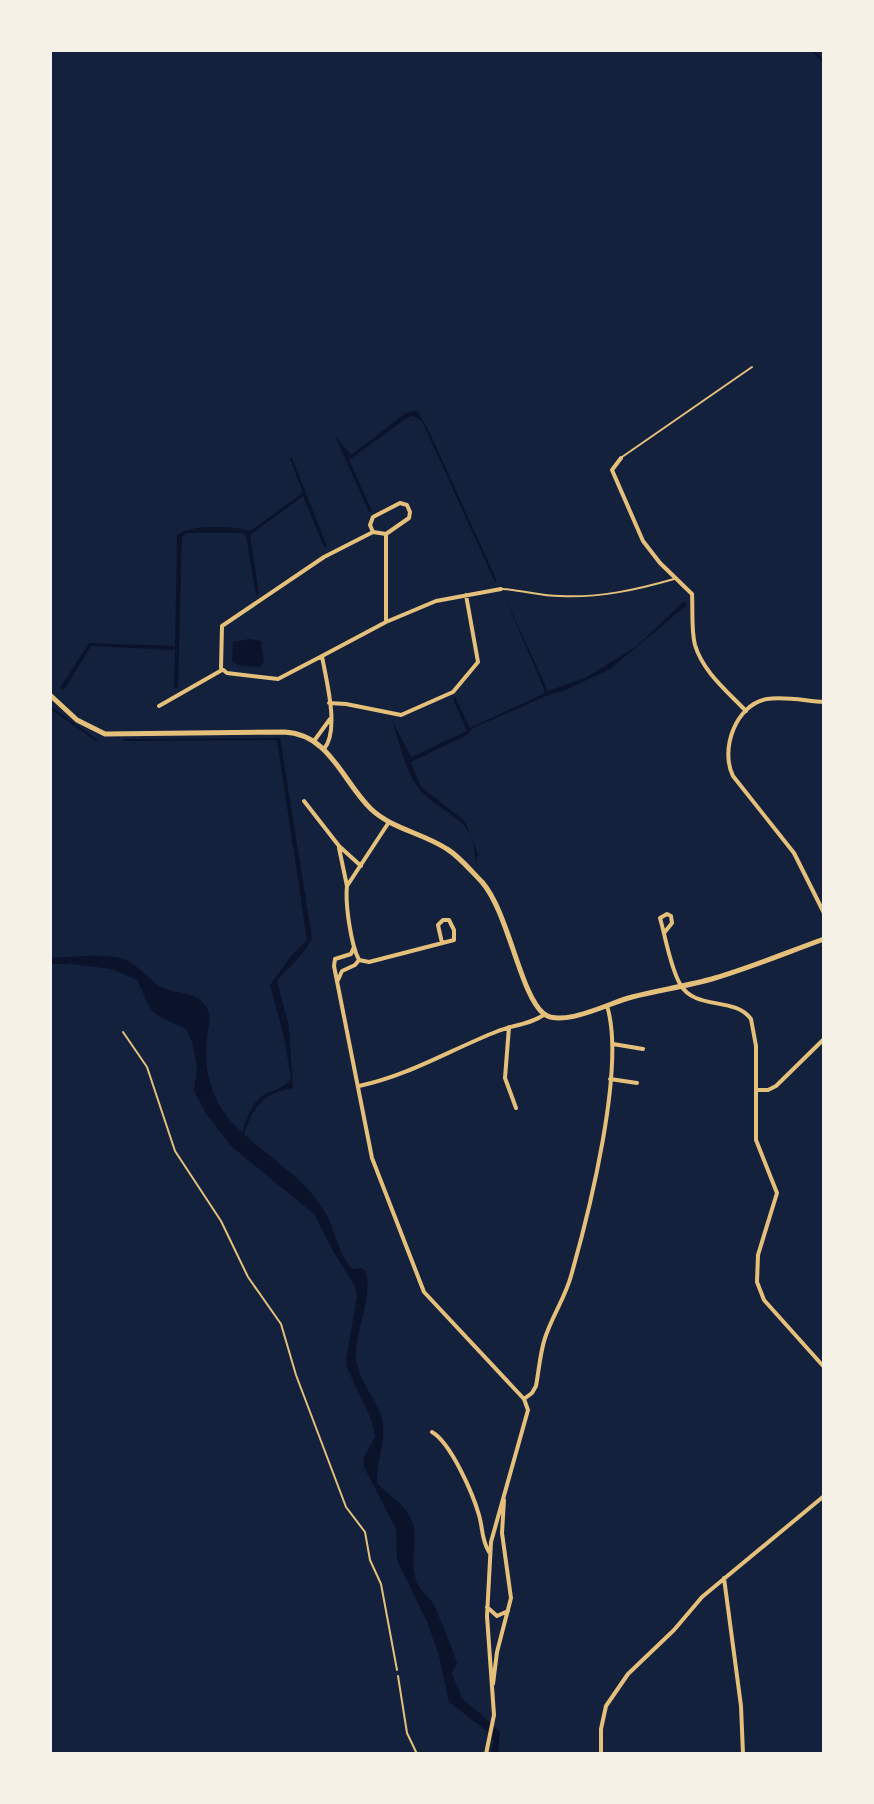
<svg xmlns="http://www.w3.org/2000/svg" width="874" height="1804" font-family="'IBM Plex Sans',sans-serif">
  <rect width="100%" height="100%" fill="#14213d"/>
  <path fill="#0b132b" d="M414,411L418,412L429,431L497,581L495,582L422,421L412,416L407,418L349,460L372,511L369,512L335,436L351,455L406,413Z
    M292,458L327,546L324,547L303,496L250,535L259,594L256,595L246,536L243,533H187L182,537L178,688H174L175,650L91,646L64,690L60,688L89,643L175,646L177,536C187,524 235,526 250,531L303,493L290,459Z
    M503,593L548,691L587,677L637,646L683,602H686V606L610,669L566,690L546,696L473,728L467,735L411,762L421,787L465,821L478,854L475,863C477,816 444,817 419,789C407,775 398,739 392,720L411,757L467,731L453,699L455,697L470,728L543,694L544,689Z
    M249,639L261,641L264,662L260,667L237,665L232,662L233,642Z
    M280,738L312,938C305,954 288,967 277,981L289,1026L293,1088C263,1093 253,1107 244,1134C273,1161 304,1177 325,1212C336,1230 337,1252 352,1269L361,1268L366,1272C373,1298 355,1330 356,1358C358,1379 374,1396 381,1415C388,1439 376,1459 377,1483C389,1496 403,1502 411,1519C421,1541 406,1564 419,1586C423,1593 430,1598 434,1605C437,1611 457,1660 457,1663C456,1667 453,1670 452,1674L462,1698L500,1731L498,1754H490L494,1741L488,1732L449,1702L438,1652L427,1622L397,1560L396,1529L364,1467L363,1459L375,1437L371,1419L347,1368L346,1360L357,1296L355,1286L333,1251L314,1214L232,1147L207,1115L194,1091L197,1067L192,1042L186,1029L160,1017L151,1010L137,980L111,969L71,964V960L69,964H50V958C71,958 111,951 130,962C142,969 150,982 164,988C179,995 198,991 207,1008C212,1017 208,1029 207,1038C203,1075 214,1108 242,1132C247,1119 250,1105 262,1096C273,1089 284,1090 291,1078L284,1037L270,985L292,955L307,940L277,740L123,741V739Z"/>
  <g fill="none" stroke-linecap="round" stroke-linejoin="round">
    <path stroke="#0b132b" stroke-width="2" d="M812,50L824,62
      M51,708L96,740"/>
    <path stroke="#e5c07b" stroke-width="2" d="M123,1032L147,1067L175,1151L221,1221L248,1277L281,1324L296,1375L346,1507L365,1532L370,1560L381,1584L397,1670"/>
    <path stroke="#e5c07b" stroke-width="2" d="M622,457L752,367
      M503,589C522,590 541,596 560,596C599,598 636,590 674,579
      M398,1676L407,1733L417,1754"/>
    <path stroke="#e5c07b" stroke-width="4" d="M621,458L612,470L643,541L660,563L692,594C693,610 691,630 695,645C703,672 728,692 746,711
      M373,532L370,525L373,517L400,503L407,505L410,512L409,518L386,534
      M386,622L436,601L501,589
      M322,656L278,679L227,673L221,668L222,626L324,557L373,532L386,534V622L322,656C326,680 340,730 324,749
      M824,702C806,701 785,696 767,699C735,705 720,750 733,776L794,853L824,913
      M329,703L346,704L401,715L453,692L478,662L466,595
      M159,706L222,670
      M314,741L330,719
      M304,801L339,846L361,866
      M339,848L347,886
      M664,933L672,923L671,916L667,914L660,918C666,939 670,966 680,984C695,1011 734,996 751,1019L756,1046V1140L777,1193L758,1255L757,1282L764,1300L824,1367
      M354,947L351,954L335,959L334,966L372,1158L424,1292L524,1399L528,1410L491,1542L487,1616L494,1715L486,1754
      M359,960C351,945 345,904 347,886L389,822
      M359,960L369,962L454,940V930L449,920H443L438,925L442,943
      M338,980L342,971L355,965L359,960
      M509,1027L505,1078L516,1108
      M613,1044L643,1049
      M610,1079L637,1083
      M359,1086C408,1076 452,1049 498,1031C513,1025 532,1024 545,1014
      M756,1090H768L776,1086L824,1039
      M524,1399L532,1393L536,1386C539,1370 540,1353 545,1338C552,1316 565,1298 571,1276C589,1213 626,1066 607,1006
      M432,1432C451,1443 473,1494 479,1515C483,1528 481,1539 489,1552
      M724,1578L741,1706L743,1754
      M487,1607L497,1616L508,1611
      M493,1684L497,1652L511,1598L502,1533L504,1500
      M601,1754V1729L606,1706L628,1674L674,1630L702,1597L824,1496"/>
    <path stroke="#e5c07b" stroke-width="5" d="M50,695L77,720L105,734L284,732C330,734 342,781 371,809C392,829 423,833 447,849C460,857 471,871 482,882C509,913 520,995 544,1014C563,1028 611,1002 632,997C659,990 688,986 715,978C752,967 788,952 824,939"/>
  </g>
  <rect width="874" height="1804" fill="none" stroke="#f6f1e7" stroke-width="104"/>
</svg>
